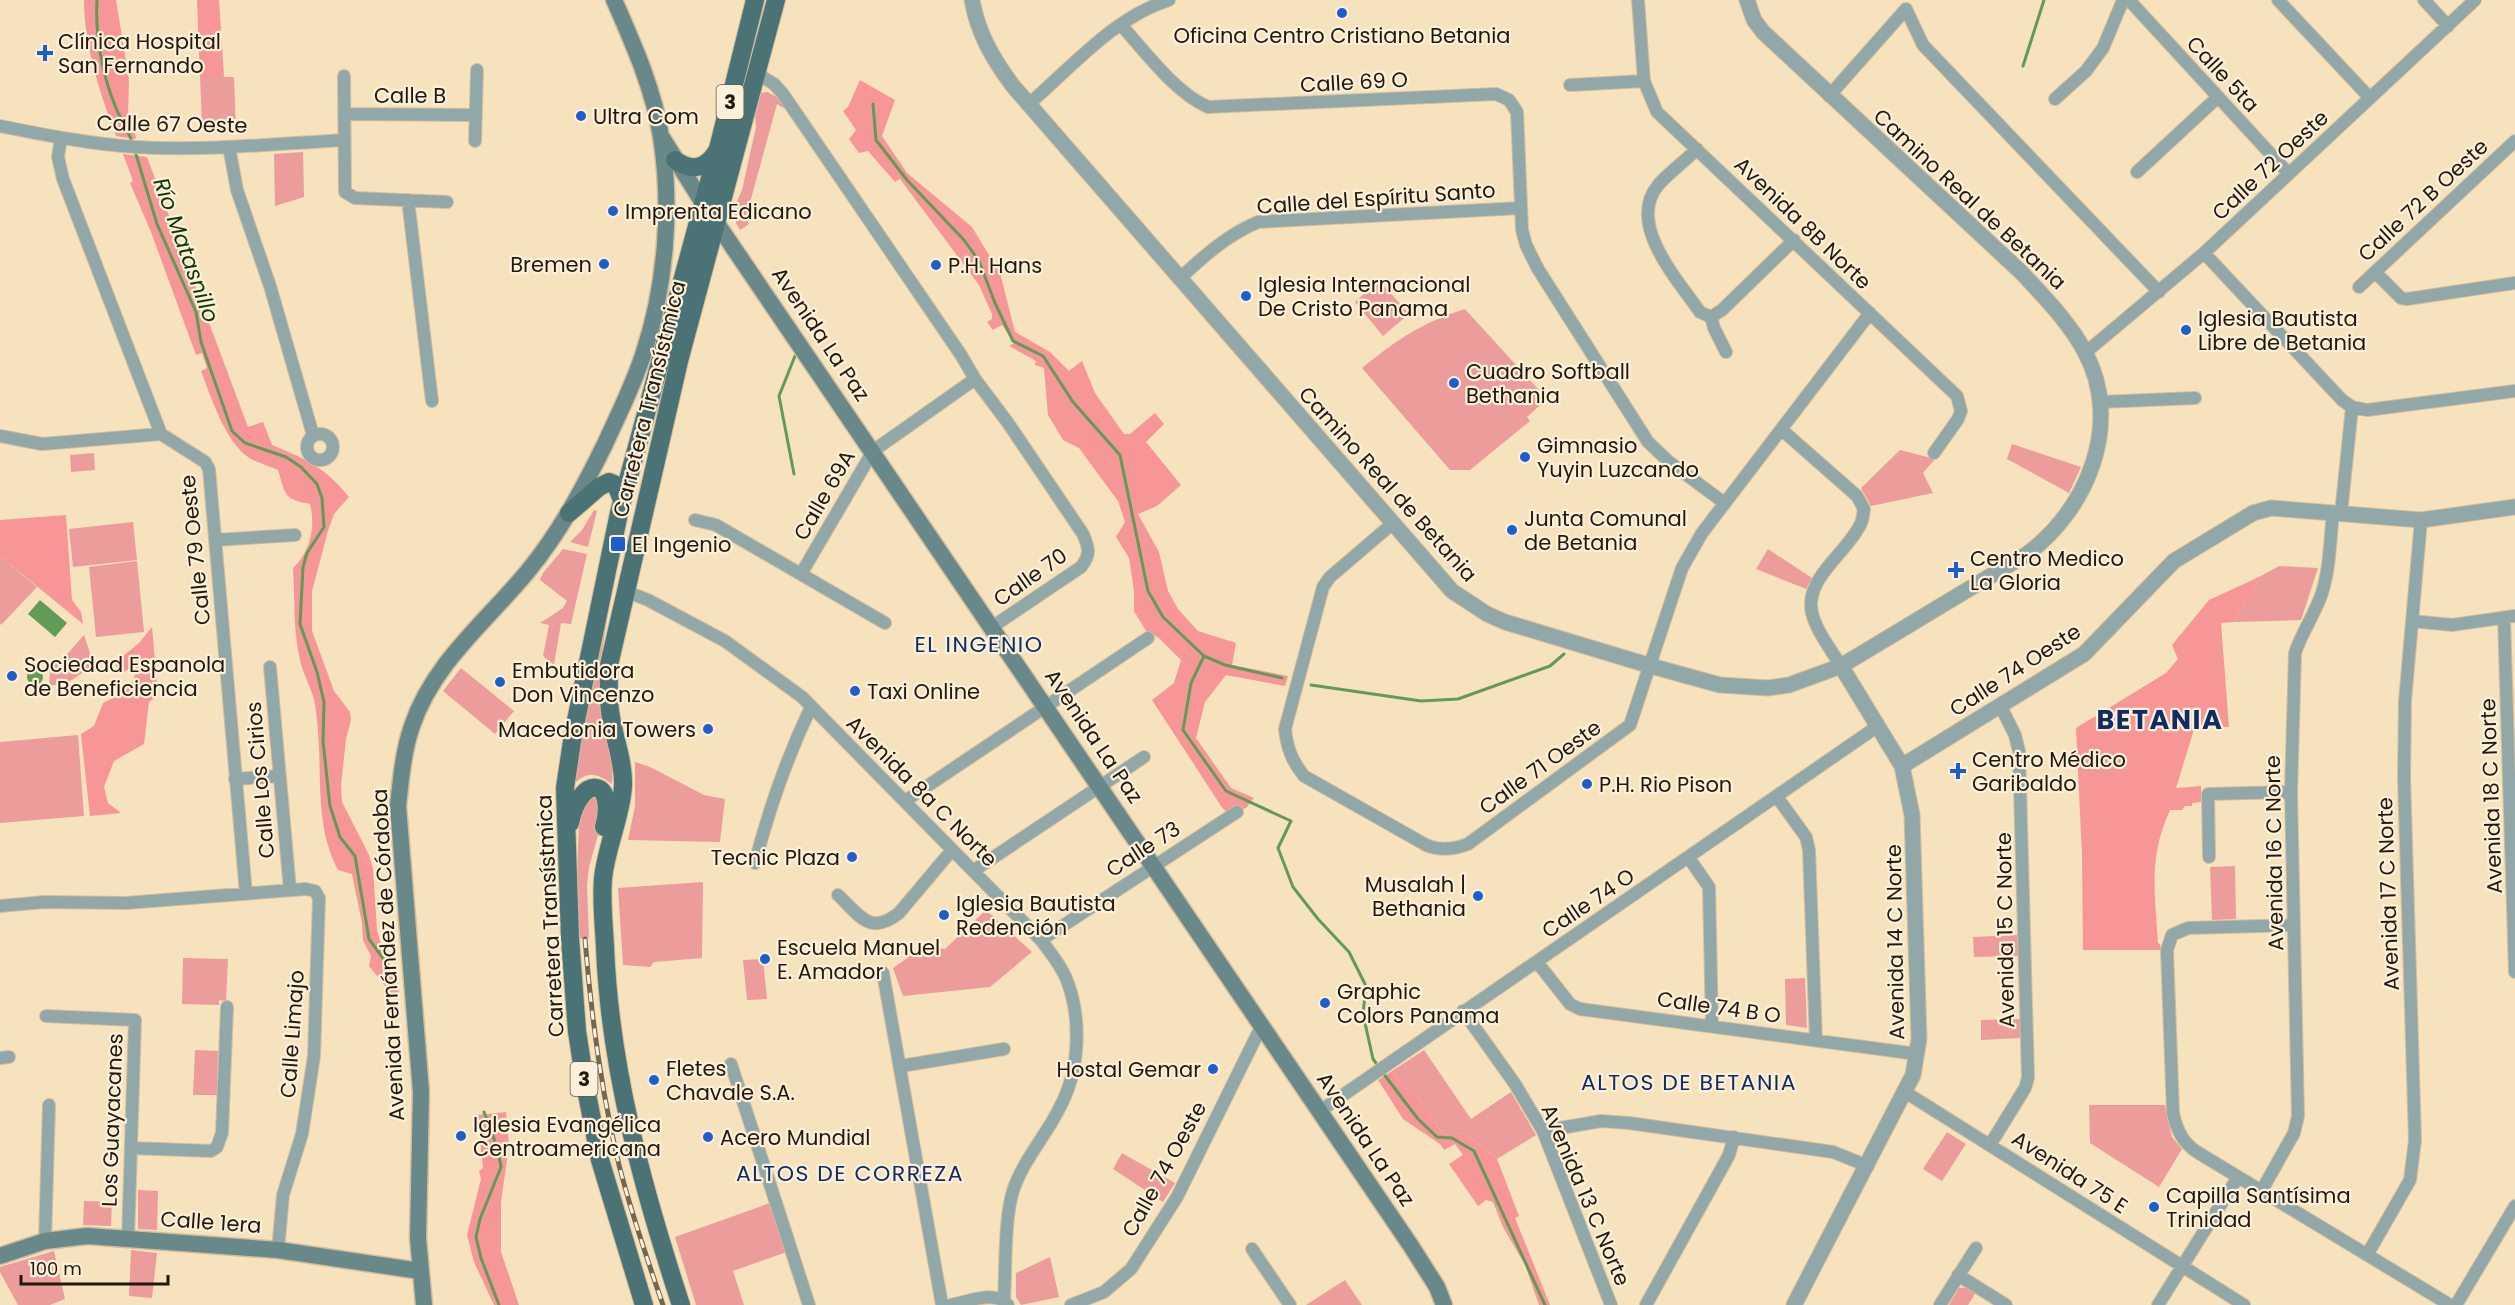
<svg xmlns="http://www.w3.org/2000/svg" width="2515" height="1305" font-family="Poppins,sans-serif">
  <rect width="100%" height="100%" fill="#f7e2be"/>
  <path fill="#ec9c9a" d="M200,77H234L236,132L220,134L202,126Z
    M768,92L778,98L785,107L783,108L777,104L746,217L749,224L740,230L736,223L734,208L742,190L756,127L755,115L761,93Z
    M303,152L304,197L275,206L274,154Z
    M1379,280L1409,314L1383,336L1355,302Z
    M1465,309L1547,399L1527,417L1530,421L1470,470H1450L1362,368C1398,339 1421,323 1465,309Z
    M2012,444L2081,467L2069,493L2007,459Z
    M1900,450L1935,459L1923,473L1933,493L1871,506L1861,488Z
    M94,453L95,470L71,472L70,455Z
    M594,510L597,511L588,547L570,542L582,530Z
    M133,522L137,560L73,567L69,529Z
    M563,549L587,554L571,624L561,623L554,665L543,656L549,625L540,623L563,608L567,601L540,580L543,573Z
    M1768,549L1812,578L1806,589L1756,569Z
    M0,556L37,587L1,625L0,623Z
    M137,561L144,632L96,637L89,567Z
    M2279,566L2318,568L2301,620L2234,622L2261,576Z
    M608,610C605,639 597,668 600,697C602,726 614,755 612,784C598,774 588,769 573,785L577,757Z
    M84,635L94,665L69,682L49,686L51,661H61Z
    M461,668L514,711L495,734L443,691Z
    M78,735L84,816L0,823V742Z
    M635,762L650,767L704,795L725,799L720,842L628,840L635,806Z
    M600,797V828L589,867L587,886L589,938L575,939L579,817L591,798Z
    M2235,866L2236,919L2212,920L2210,867Z
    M703,882L702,958L654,962L650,967L623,965L618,888Z
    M986,910L1032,952L990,987L903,996L893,968L930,942L935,947L945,949Z
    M2018,935V956L1974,957L1973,937Z
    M183,958L228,959L226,1001L219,1000V1005L182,1004Z
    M763,959L767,999L747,1000L743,960Z
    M1805,978L1807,1028L1786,1025L1785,979Z
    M2020,1019V1038L1981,1040V1020Z
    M195,1050L218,1051L217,1095H193Z
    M1424,1050L1471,1119L1511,1092L1536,1135L1497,1159L1464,1133L1444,1135L1416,1094H1408L1392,1071Z
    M2089,1105H2165L2172,1137L2182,1149L2159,1187L2090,1143Z
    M1947,1132L1966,1144L1942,1181L1923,1169Z
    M1122,1153L1175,1183L1163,1202L1113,1169Z
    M138,1190L158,1191L157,1230L138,1229Z
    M84,1201L112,1202L111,1226L83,1225Z
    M770,1203L787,1252L733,1271L744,1305H696L675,1237Z
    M131,1250L157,1253L152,1298L129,1296Z
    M54,1251L65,1299L50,1305H18L0,1272V1267Z
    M1050,1257L1059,1297L1021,1305L1016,1297V1273Z
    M1345,1280L1362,1305H1306Z
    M1968,1287L1976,1292L1968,1305H1949L1959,1288Z"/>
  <path fill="#f79696" d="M84,0H116L129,80L128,116L136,137L135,139L116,136C100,92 84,47 84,0Z
    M197,0H219L224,77H200Z
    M860,80L895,100L882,136L907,173L972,227L1000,273L1015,332L1050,352L1069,371L1082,361L1095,393L1124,434H1130L1155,413L1164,424L1146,442L1181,485L1157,506L1138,514L1159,552L1168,591L1178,609L1198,631L1236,643L1232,665L1288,676L1285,686L1226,675L1205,702L1196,738L1231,788L1254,798L1246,808L1229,815L1221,806L1152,700L1174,683L1181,660L1159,638L1146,631L1134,611V591L1129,558L1116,537L1125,522L1118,501L1079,448L1063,440L1048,415L1044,368L1035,365L1036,361L1009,346L1014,343L1002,325L993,330L987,322L992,319V314L979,285L900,179L895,182L868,151L859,153L849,139L856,130L843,111L848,107Z
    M123,154L147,157L248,427L263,422L272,445C307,460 324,466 349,497L334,514L328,531L312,591V631L334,691L350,712L351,720L346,739L341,785L342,802L369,855L373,869L377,930L384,956L391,966L397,967L399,996L393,995L369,966L371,956L363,940L362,923L352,874L338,870C315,826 322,779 318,731C317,721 316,709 314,699C310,686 303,673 300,660C293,630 295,599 293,568C310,552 316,527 310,504C283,499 286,495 278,470C269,466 256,463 248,457C225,441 211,397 201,371L207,368L202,353L196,355L151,232L130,183L133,181Z
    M66,515L72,600L81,612L83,624L0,556V520Z
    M2261,576L2234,622L2221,623L2229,727L2195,726L2176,788L2201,786V802L2192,803V806H2185L2182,810H2170C2148,858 2155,892 2158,943L2160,944L2161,950H2083L2082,855L2076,728L2166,673L2178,659L2172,645L2209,600Z
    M152,627L158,695L149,702L144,744L114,761L104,787L108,803L121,813L90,816L81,734L94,726L103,703C122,694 136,688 136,665L120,674L115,663L139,643Z
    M1392,1071L1408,1094H1416L1444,1135L1464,1133L1497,1159L1519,1216L1515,1218L1550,1305H1539L1525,1265L1503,1227L1493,1202L1486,1200L1478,1206L1449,1164L1463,1155L1455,1144L1444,1150L1440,1144L1403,1119L1378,1080Z
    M506,1112L509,1145L501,1202V1252L519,1305H494L474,1262L467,1235L481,1179L479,1171L483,1168L477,1115Z"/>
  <path fill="#619b56" d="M40,600L67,623L55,637L28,614Z
    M27 677a8 8 0 1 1 16 0a8 8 0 1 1-16 0Z"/>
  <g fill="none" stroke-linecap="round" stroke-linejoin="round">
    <path stroke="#619b56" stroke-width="3" d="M97,0C95,35 102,75 116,108C121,120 128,130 132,142
      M2023,66L2044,0
      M873,104L876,140L907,180L964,240L979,261L995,303L1013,341L1043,356L1073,402L1120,455L1148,591L1163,617L1204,656L1191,683L1183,730L1226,791L1291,821L1278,848L1293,887L1318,919L1349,952L1366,986L1363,1014L1373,1059L1379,1067
      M135,151L157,224L196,312L201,342L232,431L245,443L286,457L301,467L317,484L322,498L324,527L307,553L303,567L300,624L317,672L324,702L323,741L330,806L340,837L355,856L369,939L396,976
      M794,474L779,396L795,356
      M1204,656L1225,665L1282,678
      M1311,685L1421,701L1458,699L1550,666L1564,654
      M1383,1073L1418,1119L1437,1137L1452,1138L1474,1151L1545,1305
      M484,1112L497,1147L501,1167L480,1219L476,1237L481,1258L499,1305"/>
    <g stroke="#d0be9e" stroke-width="14">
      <path id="minor" d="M1638,0L1644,81L1657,112L1957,396L1961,411L1958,419L1934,453
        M2129,0L2289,174
        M2278,0L2370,98
        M2424,0L2448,26
        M1121,25C1145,51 1175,93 1208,107L1496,94L1509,100L1517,112L1522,230L1526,245L1538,269L1648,442L1668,461L1723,502
        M756,73L774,84L783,94L961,355L975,379L1008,423L1083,534C1089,548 1091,554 1081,567L992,627
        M344,76L345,192L355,198L447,202
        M1570,85L1644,81
        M1829,96L1906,9L1923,45L2159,292
        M2055,99L2086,71L2103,48L2123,0
        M1030,103C1072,67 1114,17 1169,0
        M344,114L476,115
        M0,126C45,135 90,144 136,147C205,151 275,144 344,140
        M61,138L58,157L63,179L161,434L205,462L209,469L246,894
        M475,141L477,70
        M229,147L237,190L270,286L313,435
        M1697,149C1685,161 1670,172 1659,184C1625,223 1678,280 1700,312L1711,317
        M2137,172L2218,97
        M408,200L432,401
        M2204,253L2342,400L2352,407L2367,410L2515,391
        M2375,272L2401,298L2407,299L2515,283
        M1179,279C1204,256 1227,235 1258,222L1521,208
        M2359,287L2515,141
        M1711,317L1722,310L1794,240
        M1711,317L1714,328L1726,352
        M2085,353L2204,253L2475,0
        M2100,402L2195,398
        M1782,430L1857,496L1864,509C1863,514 1863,519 1861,523C1850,549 1812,573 1811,603C1810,624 1831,649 1841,666
        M307 447a13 13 0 1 1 26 0a13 13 0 1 1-26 0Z
        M0,436L42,444L161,434
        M2341,514L2352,407
        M695,520L716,525L885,623
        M1392,524L1330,577L1323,587L1285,729C1287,748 1292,761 1304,776L1426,845C1440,851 1455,849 1468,844L1630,725L1682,568L1702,533L1870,313
        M215,540L295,535
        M801,574L873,451L975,379
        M625,591L648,600L725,641L802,697L1041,940C1050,952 1060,964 1066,978C1082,1017 1080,1070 1060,1107C1046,1136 1023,1160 1013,1191C1004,1220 1006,1268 1004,1300
        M2504,618L2515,972
        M2412,621L2452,625L2515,616
        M270,667L290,890
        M235,779L279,776
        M1777,797L1806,837L1809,850L1816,1040
        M905,801L1148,638
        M2209,857L2208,794L2291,792
        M1689,858L1709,887L1712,1026
        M755,863C769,809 787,757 811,707
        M973,871L1144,757
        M838,895C860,916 870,936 899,913L952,850
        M0,906L44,902L126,903L306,889L315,891L319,898L314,1056L302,1134L283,1195L278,1250
        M2293,925L2188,928L2172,935L2167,950L2173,1113C2177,1130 2182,1142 2197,1152L2450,1305
        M1041,940L1237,812
        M1537,962L1570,1004L1580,1009L1917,1054
        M883,973L942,1305
        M1463,1011L1515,1084L1543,1131L1611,1305
        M46,1016L135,1020L128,1239
        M0,1058L9,1057
        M731,1064L809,1305
        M901,1066L1004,1049
        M1905,1092L2244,1305
        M1320,1111L1878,726
        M1543,1131L1601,1121L1629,1123L1833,1152L1868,1166
        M1990,1145L2025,1088L2028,1078L2019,751L2015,735L2001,707
        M131,1148L211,1151L217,1147L222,1133L227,1007
        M2262,1190L2294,1133L2298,1116L2291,792L2295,653C2302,632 2315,614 2322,593C2330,567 2330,540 2333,513
        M45,1241L49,1105
        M1252,1249L1290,1305
        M2367,1255L2410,1180L2415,1140L2404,778L2405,701L2421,520
        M1958,1275L2006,1305
        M951,1305C967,1302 996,1289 1008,1305
        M1071,1305L1104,1292L1131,1269L1177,1197L1262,1025
        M1646,1305L1729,1155L1734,1137
        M1940,1305L1976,1248
        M2158,1305L2238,1177
        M2456,1305L2515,1206"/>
    </g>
    <g stroke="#d0be9e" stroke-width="17">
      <path id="tertiary" d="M972,0C978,34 993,59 1013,86L1452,591L1487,614L1505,622L1651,666L1720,685L1768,688L1789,685L1841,666L2027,554C2088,509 2123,423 2085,352C2069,322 2045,298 2022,273L1763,32L1754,20L1747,0
        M1902,766L2084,654L2174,561L2253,513L2271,508L2421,520L2515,507
        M1794,1305L1913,1075L1919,1039L1912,815L1902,766L1841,666"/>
    </g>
    <g stroke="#d0be9e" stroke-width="19">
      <path id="secondary" d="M661,136L703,203L1411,1246L1437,1287L1444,1305
        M0,1256L45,1241L87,1236L278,1250L420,1271
        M424,1305L418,1238L421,1092L398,806C401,779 403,752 412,726C433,663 487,621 528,571C560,532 583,489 605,444C619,413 634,384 644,352C666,285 672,206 661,137C654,90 633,43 614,0"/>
    </g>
    <g stroke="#d0be9e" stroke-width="20">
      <path id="primary" d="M675,160C692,172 706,169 717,151
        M569,513L599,487L609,482L616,485L622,500
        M570,823C580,774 617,777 604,827
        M644,1305L600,1160L585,1084L577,1031L570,938L565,788L573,735L619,513L718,149L755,0
        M681,1305C643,1189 610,1070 605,947C604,925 601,901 603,879C606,847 621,818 623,786C624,760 613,736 610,711C608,696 609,680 609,665L679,361L776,0"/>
    </g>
    <use href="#minor" stroke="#91a7a8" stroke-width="12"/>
    <use href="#tertiary" stroke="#91a7a8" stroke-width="15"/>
    <use href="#secondary" stroke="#69888a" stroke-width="16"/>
    <use href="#primary" stroke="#4b7375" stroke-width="18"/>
    <g stroke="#746751" stroke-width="5">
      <path id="rail" d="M585,939C591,1015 601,1090 619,1165C631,1212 647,1259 663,1305"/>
    </g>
    <use href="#rail" stroke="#fdf0db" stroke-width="3" stroke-dasharray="9" stroke-linecap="butt"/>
  </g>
  <g fill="#1e5eca" stroke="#fdf0db" stroke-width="2">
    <circle cx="1342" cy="13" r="6"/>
    <path d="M42 44h6v6h6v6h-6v6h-6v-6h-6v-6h6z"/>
    <circle cx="581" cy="116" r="6"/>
    <circle cx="613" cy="211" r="6"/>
    <circle cx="604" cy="264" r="6"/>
    <circle cx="936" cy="265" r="6"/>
    <circle cx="1246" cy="296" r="6"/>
    <circle cx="2186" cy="330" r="6"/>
    <circle cx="1454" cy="383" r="6"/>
    <circle cx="1525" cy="457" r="6"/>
    <circle cx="1512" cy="530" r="6"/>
    <rect x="610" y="536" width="16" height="16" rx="3"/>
    <path d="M1953 561h6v6h6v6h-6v6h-6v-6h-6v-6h6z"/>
    <circle cx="12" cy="676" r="6"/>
    <circle cx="500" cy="682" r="6"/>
    <circle cx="855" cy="691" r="6"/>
    <circle cx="708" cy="729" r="6"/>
    <path d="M1955 762h6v6h6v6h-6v6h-6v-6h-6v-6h6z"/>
    <circle cx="1587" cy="784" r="6"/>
    <circle cx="852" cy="857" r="6"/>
    <circle cx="1478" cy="896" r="6"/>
    <circle cx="944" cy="915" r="6"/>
    <circle cx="765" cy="959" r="6"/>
    <circle cx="1325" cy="1003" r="6"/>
    <circle cx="1213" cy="1069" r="6"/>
    <circle cx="654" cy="1080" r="6"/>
    <circle cx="461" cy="1136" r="6"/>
    <circle cx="708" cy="1137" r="6"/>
    <circle cx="2154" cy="1207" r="6"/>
  </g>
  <g text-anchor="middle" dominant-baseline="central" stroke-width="4.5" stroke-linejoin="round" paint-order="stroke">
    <g fill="#fdf0db" stroke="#635a4a" stroke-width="1.5">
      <rect x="716.5" y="85" width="27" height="34" rx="4.5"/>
      <rect x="570.5" y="1062" width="27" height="34" rx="4.5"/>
    </g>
    <g font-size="20" font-weight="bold" fill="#21190c">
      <text x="730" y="102">3</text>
      <text x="584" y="1079">3</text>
    </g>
    <g font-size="21" fill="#21190c" stroke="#fdf0db" text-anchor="start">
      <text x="1342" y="35" text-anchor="middle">Oficina Centro Cristiano Betania</text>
      <text x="58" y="41">Clínica Hospital<tspan x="58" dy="24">San Fernando</tspan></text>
      <text x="593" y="116">Ultra Com</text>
      <text x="625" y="211">Imprenta Edicano</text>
      <text x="592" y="264" text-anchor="end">Bremen</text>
      <text x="948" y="265">P.H. Hans</text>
      <text x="1258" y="284">Iglesia Internacional<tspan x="1258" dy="24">De Cristo Panama</tspan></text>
      <text x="2198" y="318">Iglesia Bautista<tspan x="2198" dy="24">Libre de Betania</tspan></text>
      <text x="1466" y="371">Cuadro Softball<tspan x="1466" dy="24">Bethania</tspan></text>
      <text x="1537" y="445">Gimnasio<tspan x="1537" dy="24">Yuyin Luzcando</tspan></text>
      <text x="1524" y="518">Junta Comunal<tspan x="1524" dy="24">de Betania</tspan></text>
      <text x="632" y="544">El Ingenio</text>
      <text x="1970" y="558">Centro Medico<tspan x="1970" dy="24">La Gloria</tspan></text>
      <text x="24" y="664">Sociedad Espanola<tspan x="24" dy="24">de Beneficiencia</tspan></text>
      <text x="512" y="670">Embutidora<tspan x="512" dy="24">Don Vincenzo</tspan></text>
      <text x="867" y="691">Taxi Online</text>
      <text x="696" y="729" text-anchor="end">Macedonia Towers</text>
      <text x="1972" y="759">Centro Médico<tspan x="1972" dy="24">Garibaldo</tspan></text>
      <text x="1599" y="784">P.H. Rio Pison</text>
      <text x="840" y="857" text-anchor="end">Tecnic Plaza</text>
      <text x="1466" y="884" text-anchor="end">Musalah |<tspan x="1466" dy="24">Bethania</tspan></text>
      <text x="956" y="903">Iglesia Bautista<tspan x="956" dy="24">Redención</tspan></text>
      <text x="777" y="947">Escuela Manuel<tspan x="777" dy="24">E. Amador</tspan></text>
      <text x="1337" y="991">Graphic<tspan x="1337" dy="24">Colors Panama</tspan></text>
      <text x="666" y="1068">Fletes<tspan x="666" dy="24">Chavale S.A.</tspan></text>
      <text x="1201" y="1069" text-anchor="end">Hostal Gemar</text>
      <text x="473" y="1124">Iglesia Evangélica<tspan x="473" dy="24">Centroamericana</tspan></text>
      <text x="720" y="1137">Acero Mundial</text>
      <text x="2166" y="1195">Capilla Santísima<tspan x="2166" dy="24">Trinidad</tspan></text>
    </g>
    <g font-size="21" fill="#21190c" stroke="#fdf0db">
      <text transform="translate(2223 74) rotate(47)">Calle 5ta</text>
      <text transform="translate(1354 82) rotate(-3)">Calle 69 O</text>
      <text x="410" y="95">Calle B</text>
      <text transform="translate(172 124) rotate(1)">Calle 67 Oeste</text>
      <text transform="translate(2270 165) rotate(-43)">Calle 72 Oeste</text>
      <text transform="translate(1376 198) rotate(-4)">Calle del Espíritu Santo</text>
      <text transform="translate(1970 199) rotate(43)">Camino Real de Betania</text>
      <text transform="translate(2423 200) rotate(-43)">Calle 72 B Oeste</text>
      <text transform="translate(1803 223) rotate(44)">Avenida 8B Norte</text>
      <text transform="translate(821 334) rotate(56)">Avenida La Paz</text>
      <text transform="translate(649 399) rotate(-76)">Carretera Transístmica</text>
      <text transform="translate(1388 484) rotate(48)">Camino Real de Betania</text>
      <text transform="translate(824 495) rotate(-60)">Calle 69A</text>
      <text transform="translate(195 550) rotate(-96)">Calle 79 Oeste</text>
      <text transform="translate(1030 577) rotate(-35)">Calle 70</text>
      <text transform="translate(2015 670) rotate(-33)">Calle 74 Oeste</text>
      <text transform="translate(1094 736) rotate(56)">Avenida La Paz</text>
      <text transform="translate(1540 767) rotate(-36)">Calle 71 Oeste</text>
      <text transform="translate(260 780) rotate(-95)">Calle Los Cirios</text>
      <text transform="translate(922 791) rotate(45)">Avenida 8a C Norte</text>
      <text transform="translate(2491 796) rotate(-92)">Avenida 18 C Norte</text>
      <text transform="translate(1143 849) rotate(-33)">Calle 73</text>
      <text transform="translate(2274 853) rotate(-91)">Avenida 16 C Norte</text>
      <text transform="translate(2388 894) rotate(-92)">Avenida 17 C Norte</text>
      <text transform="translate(1588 903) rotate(-34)">Calle 74 O</text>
      <text transform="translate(550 916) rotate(-93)">Carretera Transístmica</text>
      <text transform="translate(2005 930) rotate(-91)">Avenida 15 C Norte</text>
      <text transform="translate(1895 942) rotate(-91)">Avenida 14 C Norte</text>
      <text transform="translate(388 955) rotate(-93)">Avenida Fernández de Córdoba</text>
      <text transform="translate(1719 1007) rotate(8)">Calle 74 B O</text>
      <text transform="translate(292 1034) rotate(-86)">Calle Limajo</text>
      <text transform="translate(112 1120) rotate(-88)">Los Guayacanes</text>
      <text transform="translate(1366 1139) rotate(56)">Avenida La Paz</text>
      <text transform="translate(1164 1169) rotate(-61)">Calle 74 Oeste</text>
      <text transform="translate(2070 1172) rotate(33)">Avenida 75 E</text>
      <text transform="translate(1586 1195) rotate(67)">Avenida 13 C Norte</text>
      <text transform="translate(211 1222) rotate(4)">Calle 1era</text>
    </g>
    <g font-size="22" font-style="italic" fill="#0f3807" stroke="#fdf0db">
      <text transform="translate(186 250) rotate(70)">Río Matasnillo</text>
    </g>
    <g font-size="22" letter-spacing="1.5" fill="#0f2d62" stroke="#fdf0db">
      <text x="979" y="644">EL INGENIO</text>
      <text x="1689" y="1082">ALTOS DE BETANIA</text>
      <text x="850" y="1173">ALTOS DE CORREZA</text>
    </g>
    <g font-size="27" font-weight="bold" letter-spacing="1.5" fill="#0f2d62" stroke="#fdf0db">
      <text x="2160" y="719">BETANIA</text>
    </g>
  </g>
  <path d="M21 1275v9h147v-9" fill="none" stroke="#21190c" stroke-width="3"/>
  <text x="30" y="1275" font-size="18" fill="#21190c" stroke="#fdf0db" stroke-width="4.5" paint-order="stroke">100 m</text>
</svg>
